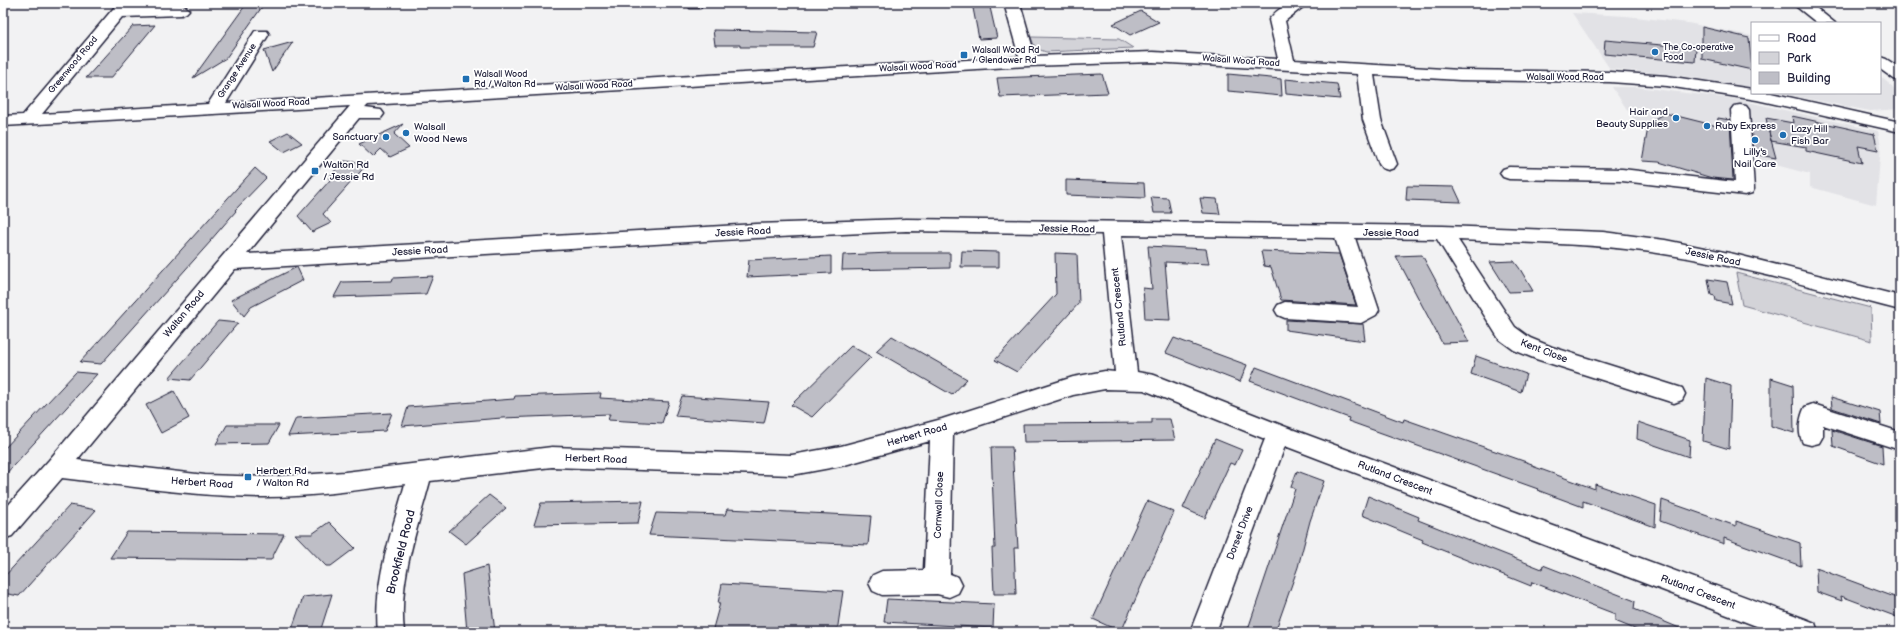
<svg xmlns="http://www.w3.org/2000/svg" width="1903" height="635" font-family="'Balsamiq Sans',sans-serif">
  <rect width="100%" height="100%" fill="#f2f2f3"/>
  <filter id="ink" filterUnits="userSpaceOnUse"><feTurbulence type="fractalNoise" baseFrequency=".025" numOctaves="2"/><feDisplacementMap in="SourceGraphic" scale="8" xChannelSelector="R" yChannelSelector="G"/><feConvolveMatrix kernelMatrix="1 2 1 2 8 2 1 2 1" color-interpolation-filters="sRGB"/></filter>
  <g filter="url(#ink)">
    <path fill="#e2e2e6" d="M1572,13L1626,16L1688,23L1752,36V88L1683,76L1610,69Z
      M1880,76L1894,88L1900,99V109L1870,111L1778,93H1880Z
      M1612,87H1637L1735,99L1878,131L1881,146L1876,205L1810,187V174L1640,129Z"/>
    <path fill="#d3d3d8" stroke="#7a7a8a" d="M1031,37L1119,39L1133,48L1046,52L1035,48Z
      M1736,273L1871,308L1872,341L1742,305Z"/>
    <path fill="#bebec6" stroke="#22223b" d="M247,3L264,4L226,58L193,78Z
      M972,3H989L997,38L979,39Z
      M1141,11L1159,22L1130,35L1113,24Z
      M155,25L111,78H86L133,26Z
      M1702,27L1749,38L1752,70L1702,59Z
      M713,30L769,31L817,32L813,47H740V45H715Z
      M1605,40L1696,48L1695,62L1604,54Z
      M293,42L272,72L264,50Z
      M1102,74L1108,93L1000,97L997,78Z
      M1228,74L1281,79L1282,96L1228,91Z
      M1285,79L1337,84L1340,99L1286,94Z
      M1665,113L1717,126L1718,118L1730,120L1733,180L1712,178L1659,162L1642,161L1649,122Z
      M1792,116L1874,134L1878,150L1858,146L1862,163L1806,151V147L1771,141L1766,118L1793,123Z
      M403,124L394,134L409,148L390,157L381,149L373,157L359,144Z
      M1751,125L1768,129L1776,158L1753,154Z
      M288,132L302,143L284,152L270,141Z
      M344,161L368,163L323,214L331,223L312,232L298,216L331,179L328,178Z
      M255,168L266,178L235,210L236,211L210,241H211L101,364L80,362Z
      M1066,180L1144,183L1145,198L1066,195Z
      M1407,186L1454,187L1461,202L1406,200Z
      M1151,197L1168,198L1171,213H1154Z
      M1200,198L1217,199L1220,214L1203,213Z
      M1148,246L1206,249L1209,264L1165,262L1170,320L1145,319L1143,288L1152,289Z
      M962,251L999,252V267H961Z
      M1261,251L1339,254L1356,305L1281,300L1271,267L1264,266Z
      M891,253H950V268L842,270L843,255Z
      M1055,253L1077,254L1079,303L1017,372L995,360L1056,294Z
      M1422,255L1469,342L1442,343L1396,256Z
      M831,256V273L747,277L749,260Z
      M1514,261L1520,269L1533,291L1509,292L1490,262Z
      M297,267L303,280L251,307L244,316L231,300Z
      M433,276L426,294L334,297L342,282L392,281L393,278Z
      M1708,279L1727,282L1732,304L1716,301L1715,296L1711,295Z
      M1286,320L1363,324L1365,341L1286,330Z
      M218,321L238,323L190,380L169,378Z
      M892,336L967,379L952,395L876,351Z
      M1174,338L1247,365L1240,382L1166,353Z
      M851,346L871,357L812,417L791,405Z
      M1476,356L1526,374L1521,392L1471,374Z
      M1256,367L1403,422L1404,419L1532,464V466L1595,489V484L1656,505L1655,527L1583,501V507L1537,490L1538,489L1348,421L1349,418L1250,381Z
      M76,372L97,374L3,477V450Z
      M1706,378L1731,386L1729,449L1703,441Z
      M1771,378L1793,385L1794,433L1771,426Z
      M174,391L189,418L161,433L146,405Z
      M601,393L600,398L669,402L662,423L608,420L610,414L502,418L402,426L408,407L514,399L515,396Z
      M682,396L769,402L764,423L675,416Z
      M1831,397L1880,412L1881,424L1832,408Z
      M392,413L385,431L288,436L296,418Z
      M1152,419H1170L1175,440L1024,442L1023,424L1152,423Z
      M1638,422L1690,440L1689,457L1637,439Z
      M227,425H279L269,443L216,444Z
      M1832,430L1882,446L1883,464L1833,446Z
      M1215,439L1242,450L1235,465L1230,463L1205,518L1183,508Z
      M991,447H1012L1018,548H1014L1016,594H994L992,548H995Z
      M1297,471L1324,481L1310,521L1298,567L1275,632H1247L1289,507L1295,489L1291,487Z
      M489,495L506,508L466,544L449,531Z
      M1368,496L1419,517L1418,520L1542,569L1543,565L1635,601L1634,609L1689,632H1642L1615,621V614L1532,582L1531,586L1422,542L1423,540L1362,515Z
      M1662,500L1736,526V521L1800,543L1801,566L1724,538V544L1660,521Z
      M643,501L638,523L534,525L541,503Z
      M1147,501L1174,512L1121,632L1093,619Z
      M70,505L96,510L19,596L3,593V578Z
      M727,509L871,516L868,545L649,535L656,513L725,515Z
      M329,522L355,548L331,566H326L295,534H312Z
      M127,532L205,533L284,534L271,560L110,558Z
      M487,566L495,632H467L462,574Z
      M1816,568L1900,599V618L1841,596L1842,601L1817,592Z
      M722,584L843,591L837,632H712L720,603H718Z
      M332,594L320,632H291L303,597Z
      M887,599L994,604L993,628L884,622Z"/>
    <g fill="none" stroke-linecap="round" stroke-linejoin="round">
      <g stroke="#22223b" stroke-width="3">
        <path id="minor" d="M118,3H134L130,8L181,5L186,7L189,10L186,13L181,15L122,17L42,114L208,104L255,31H267L269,34L226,103L1019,57L1004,3H1020L1035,56L1153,52L1278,59L1269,20C1280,5 1290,3 1308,3L1285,21L1294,60L1460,70L1610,72L1667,76L1752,89V93H1771L1900,122V132L1757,100L1667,86L1610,82L1460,80L1374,75L1381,120L1397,164L1394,168L1388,170L1382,168L1379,164L1363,120L1357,74L1153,62L1028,66L368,105L365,108L381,110L384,114L381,118H359L247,254L756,224L906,219L1443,226L1603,232L1665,240L1734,254L1900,296V310C1822,290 1743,266 1664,254C1595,243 1526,243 1458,240L1515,327L1530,338L1552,347L1682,388L1685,394L1682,400L1674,403L1536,359L1514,350L1499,339L1437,239L1355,238L1379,310L1376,315L1361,323L1285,318L1278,315L1275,310L1278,305L1285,302L1358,307L1335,238L1121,235L1137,372L1154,375L1286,427L1805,619L1815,623L1818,632H1772L1285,446L1216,632H1190L1265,439L1144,390L1105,389L1073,395L953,434L950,574L958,577L962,585L958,593L949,597L937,594L882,595L873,591L869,583L873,575L882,571L924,570L930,441L841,466L792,475L552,467L430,481C417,530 398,581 404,632H378C373,581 392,532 405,484C359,490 312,497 266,497C197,497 130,486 62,478L12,536L3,539V511L49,460L350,106L3,126V116L23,115ZM906,231L1102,234L1115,372L1105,371L1073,377L942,419L841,446L792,455L552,447L345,472L267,477L205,475L77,460L235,269L756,238Z
          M687,3H703L700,8H690Z
          M1792,3H1810L1835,23H1817Z
          M1880,57L1886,59L1900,68V81L1894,79L1880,69Z
          M1740,105L1746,106L1749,110L1754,189L1752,193L1745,195L1622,181L1509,179L1503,177L1500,173L1503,169L1509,167L1622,169L1735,182L1731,110L1734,106Z
          M1813,404L1900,432V450L1823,425V436L1819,443L1811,445L1803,443C1797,432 1800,417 1805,407Z"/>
      </g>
      <use href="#minor" fill="#fff" fill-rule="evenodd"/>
    </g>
  </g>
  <g fill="#1f6fb2" stroke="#fff" stroke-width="1.5">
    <circle cx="1655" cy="52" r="4"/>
    <rect x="960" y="51" width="8" height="8" rx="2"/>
    <rect x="462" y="75" width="8" height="8" rx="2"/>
    <circle cx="1676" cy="118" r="4"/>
    <circle cx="1707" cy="126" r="4"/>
    <circle cx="406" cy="133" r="4"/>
    <circle cx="1783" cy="135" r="4"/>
    <circle cx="386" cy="137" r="4"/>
    <circle cx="1755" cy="140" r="4"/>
    <rect x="311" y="167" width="8" height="8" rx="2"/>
    <rect x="244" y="473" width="8" height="8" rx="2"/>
  </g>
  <g text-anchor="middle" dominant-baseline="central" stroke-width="3.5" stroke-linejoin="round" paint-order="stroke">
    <g font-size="9" fill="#22223b" stroke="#fff" text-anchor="start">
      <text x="1663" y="47">The Co-operative<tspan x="1663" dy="10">Food</tspan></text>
      <text x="972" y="50">Walsall Wood Rd<tspan x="972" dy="10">/ Glendower Rd</tspan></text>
      <text x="474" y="74">Walsall Wood<tspan x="474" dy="10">Rd / Walton Rd</tspan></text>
    </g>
    <g font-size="9" fill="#22223b" stroke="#fff">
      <text transform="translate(1241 61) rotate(4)">Walsall Wood Road</text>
      <text transform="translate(73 65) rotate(-50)">Greenwood Road</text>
      <text transform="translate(918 67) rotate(-3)">Walsall Wood Road</text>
      <text transform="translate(237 71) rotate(-57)">Grange Avenue</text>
      <text x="1565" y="77">Walsall Wood Road</text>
      <text transform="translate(594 86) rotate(-3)">Walsall Wood Road</text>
      <text transform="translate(271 104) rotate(-3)">Walsall Wood Road</text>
    </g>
    <g font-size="10" fill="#22223b" stroke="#fff" text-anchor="start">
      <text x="1668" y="112" text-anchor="end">Hair and<tspan x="1668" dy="12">Beauty Supplies</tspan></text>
      <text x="1715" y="126">Ruby Express</text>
      <text x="414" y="127">Walsall<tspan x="414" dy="12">Wood News</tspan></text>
      <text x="1791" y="129">Lazy Hill<tspan x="1791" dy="12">Fish Bar</tspan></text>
      <text x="378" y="137" text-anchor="end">Sanctuary</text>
      <text x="1755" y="152" text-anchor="middle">Lilly's<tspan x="1755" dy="12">Nail Care</tspan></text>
      <text x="323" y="165">Walton Rd<tspan x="323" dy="12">/ Jessie Rd</tspan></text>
      <text x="256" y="471">Herbert Rd<tspan x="256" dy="12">/ Walton Rd</tspan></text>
    </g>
    <g font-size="10" fill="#22223b" stroke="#fff">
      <text transform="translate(1067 229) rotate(1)">Jessie Road</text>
      <text transform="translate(743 232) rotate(-3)">Jessie Road</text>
      <text x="1391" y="233">Jessie Road</text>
      <text transform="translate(420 251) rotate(-3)">Jessie Road</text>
      <text transform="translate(1713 257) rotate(12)">Jessie Road</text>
      <text transform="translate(1119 307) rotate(-96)">Rutland Crescent</text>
      <text transform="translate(184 314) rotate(-50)">Walton Road</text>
      <text transform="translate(1544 351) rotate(21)">Kent Close</text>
      <text transform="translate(917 435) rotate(-16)">Herbert Road</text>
      <text transform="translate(596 459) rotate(2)">Herbert Road</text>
      <text transform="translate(1395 478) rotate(21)">Rutland Crescent</text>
      <text transform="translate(202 483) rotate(4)">Herbert Road</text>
      <text transform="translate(939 505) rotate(-88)">Cornwall Close</text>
      <text transform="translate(1240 533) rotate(-69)">Dorset Drive</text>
      <text transform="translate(1698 592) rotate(21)">Rutland Crescent</text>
    </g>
    <g font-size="12" fill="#22223b" stroke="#fff">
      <text transform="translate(401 552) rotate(-76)">Brookfield Road</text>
    </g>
  </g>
  <rect width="1903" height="635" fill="none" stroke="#fff" stroke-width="16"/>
  <rect x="8" y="8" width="1887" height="619" fill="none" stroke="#22223b" stroke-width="1.5" filter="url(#ink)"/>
  <rect x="1751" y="22" width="130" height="72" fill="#ffffff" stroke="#a7a7b1"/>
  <rect x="1759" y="35" width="20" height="6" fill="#ffffff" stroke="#a7a7b1"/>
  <text x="1787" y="42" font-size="12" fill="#22223b">Road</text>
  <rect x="1759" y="52" width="20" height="12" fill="#d3d3d8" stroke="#a7a7b1"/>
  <text x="1787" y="62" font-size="12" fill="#22223b">Park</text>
  <rect x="1759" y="72" width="20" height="12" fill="#bebec6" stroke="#a7a7b1"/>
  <text x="1787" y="82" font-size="12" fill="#22223b">Building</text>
</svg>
